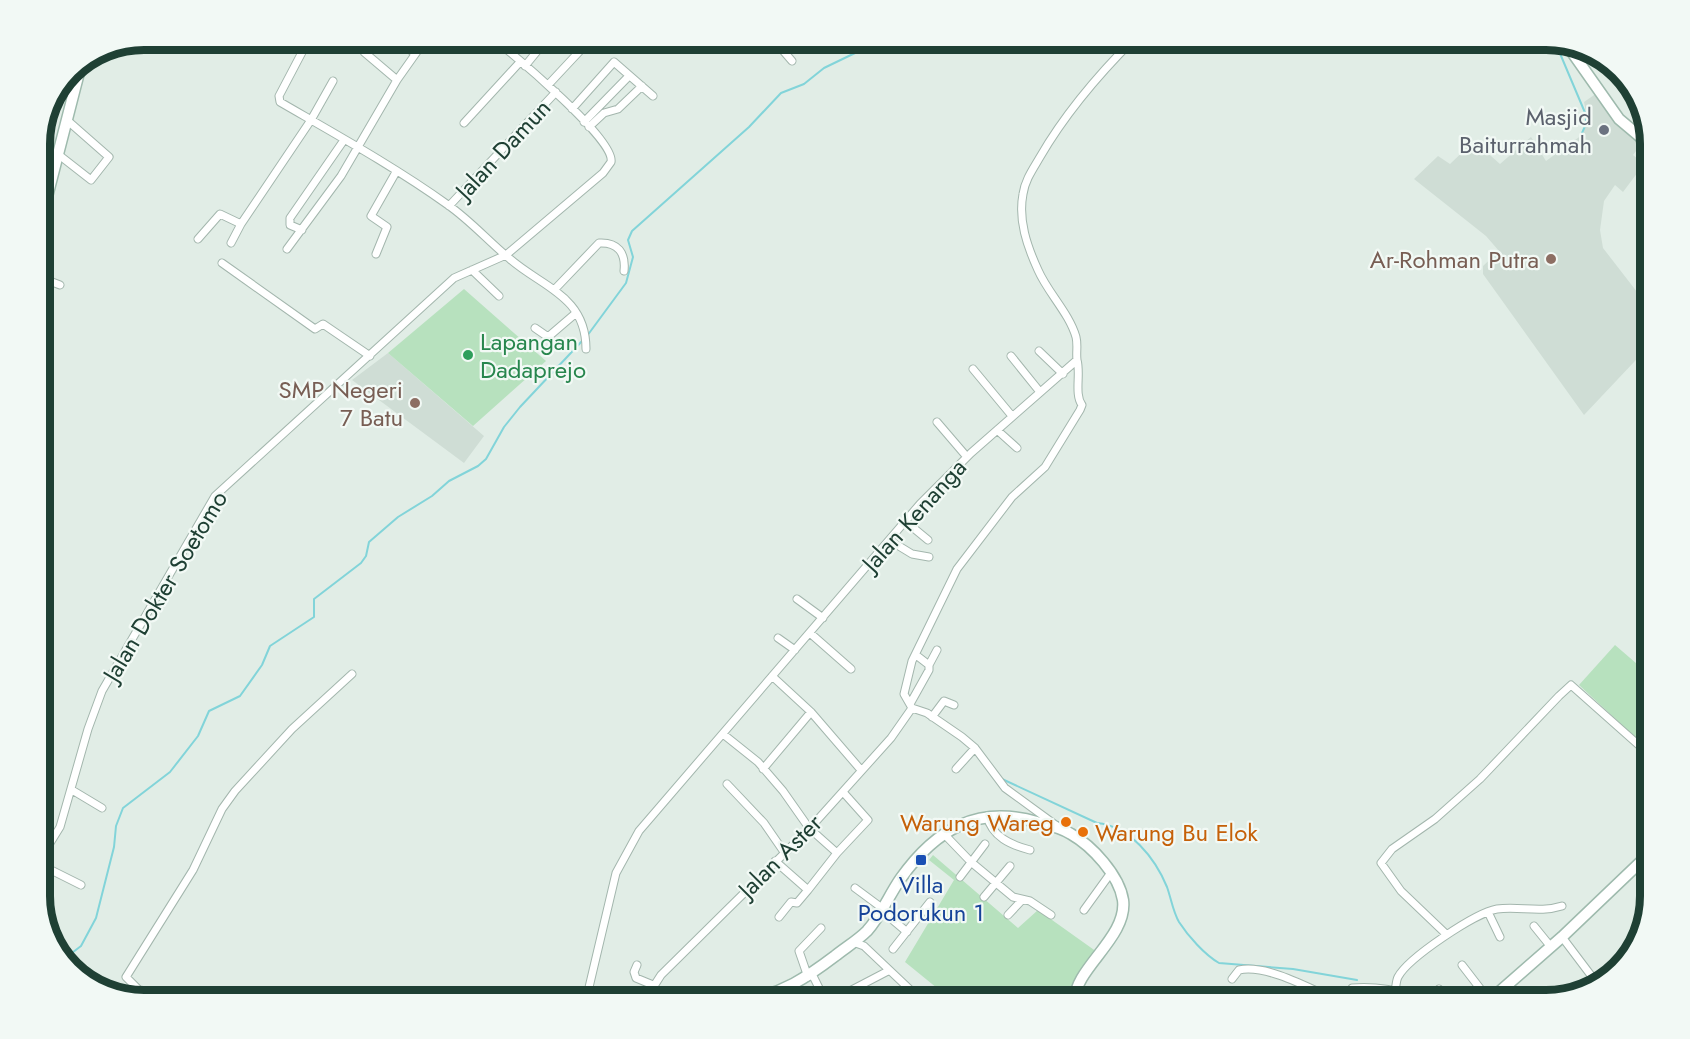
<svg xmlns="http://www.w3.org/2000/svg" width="1690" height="1039" font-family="Jost,sans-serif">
  <rect width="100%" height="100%" fill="#e1ede6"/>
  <path fill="#cfddd5" d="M1597,93L1642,143L1633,155L1644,164L1623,192L1615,185L1604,201L1600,230L1603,248L1651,310V344L1584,415L1483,274V266L1499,251L1486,236L1414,179L1438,156L1450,164L1474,141L1500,164L1531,137L1546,161L1582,135L1588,122L1584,102Z
    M388,353L484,436L464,463L352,380Z"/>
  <path fill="#b7e1be" d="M464,289L546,361L473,426L388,353Z
    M1615,645L1651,676V752L1579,685Z
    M933,855L1018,928L1038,910L1097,952L1068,1000H948V997L905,962L954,880L929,860Z"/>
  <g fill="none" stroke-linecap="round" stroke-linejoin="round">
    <path stroke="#82d4d9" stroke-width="2" d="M1558,42L1556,44L1586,115V124L1582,133
      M587,336L626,283L633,257L628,240L632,231L749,127L781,93L804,84L824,68L884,39
      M1002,779L1097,823C1130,826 1155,858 1167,887C1171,898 1173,912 1179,922C1188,936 1205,955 1219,963L1293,969L1357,980
      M64,959L81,946L96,918L114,847L116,826L123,808L170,772L198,736L209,711L240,696L262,665L270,646L314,617V599L361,563L366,556L369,542L398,517L432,496L449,481L478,466L486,459L504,427L520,407L583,340"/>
    <g stroke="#a3b6ad" stroke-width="9">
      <path id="minor" d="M309,39L279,96L280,102C337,135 395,167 448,205C471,221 489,242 510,259C542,287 586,296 586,349
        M397,39L414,53
        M773,39L792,61
        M364,52L397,80
        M525,66L547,39
        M548,85L591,39
        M572,109L614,62L653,96
        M584,122L629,76
        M464,123L520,62
        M589,127L604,113L618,109L642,86
        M59,155L91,180L109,157L68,121
        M449,206L556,92
        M302,230L290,225V218L344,140
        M198,239L220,214L241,224L311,120L333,81
        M231,243L241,224
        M287,249L341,176L397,80L426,39
        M376,254L387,227L371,216L396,172
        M222,263L315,329L323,324L370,356
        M472,270L499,296
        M39,277L60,285
        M555,289L599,243C618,242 626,253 624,271
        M535,328L548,337L576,313
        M1039,351L1063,374
        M1011,356L1040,392
        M973,369L1012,416
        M937,422L967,457
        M997,430L1017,448
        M905,521L928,540
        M889,540L912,554L929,557
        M797,599L823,618
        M810,633L851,669
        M778,638L795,650
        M929,665L937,650
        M772,676L811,712L861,770
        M910,704L929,670V665L916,655
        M912,708L904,694L912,661L957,569L1012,497L1045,467L1080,410L1082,405C1074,394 1081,374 1077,360
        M912,708L927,713L962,737L975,748L1005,788L1057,826
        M932,717L944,701L954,705
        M723,734L758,762L783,791L809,828L837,853L808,890L775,861
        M763,769L811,712
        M956,769L975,748
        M727,784L764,823L784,852
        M72,790L102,808
        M987,816C992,837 1011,845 1030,850
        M945,835L971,862L1013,897L1030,901L1051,915
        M837,853L868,820L843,792
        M39,861L60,827L88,729L102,691L215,496L454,278L506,255L603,173L611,162C616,140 515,56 494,39
        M39,864L81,885
        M960,877L985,844
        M855,888L882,908
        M984,897L1010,866
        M881,910L907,932
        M1084,910L1110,874
        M1488,912L1500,937
        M1008,915L1022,900
        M779,917L791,902L797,903L808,890
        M1534,926L1551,947
        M1446,934L1401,891L1381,863L1392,849L1435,819L1480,779L1559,696L1571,685L1651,756
        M1562,937L1599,986
        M853,942L864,946L921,1000
        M893,949L930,902
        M637,965L634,972L636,978L653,985
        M1462,965L1489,1000
        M812,974L825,1000
        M808,977L799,951L821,928
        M1232,979L1239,970C1267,964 1311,989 1336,1000
        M1583,990L1639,942
        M1395,991C1396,987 1396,981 1398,977C1408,958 1475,913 1497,909C1519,906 1540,913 1562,906
        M842,995L888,971
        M135,998L139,990L126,977L193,870L222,809L235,791L292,729L352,674
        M586,1000L616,873L639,831L920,504L971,453L1077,360C1076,352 1078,345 1076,337C1069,313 1048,293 1038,270C1027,246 1018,220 1023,194C1025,180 1033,169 1040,157C1066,112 1098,75 1134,39
        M645,1000L661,975L811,827L891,738L912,708
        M895,1000L909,991
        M1343,1000L1352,988C1374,986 1402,990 1423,1000
        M1431,1000L1439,989"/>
    </g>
    <g stroke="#9ebaad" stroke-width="13">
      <path id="secondary" d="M1567,45L1619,119L1651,146
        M39,228L82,61
        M747,1000C783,993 806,978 835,956C845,948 858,940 867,931C881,916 889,895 901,878C936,829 978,805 1037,822C1049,825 1060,827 1071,834C1092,846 1119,875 1123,900C1128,937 1074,969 1075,1000
        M1490,1000L1562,937L1651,852"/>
    </g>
    <use href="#minor" stroke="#fff" stroke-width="7"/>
    <use href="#secondary" stroke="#fff" stroke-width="10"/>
  </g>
  <circle fill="#6b7280" stroke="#f2f9f5" stroke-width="2" cx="1604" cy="130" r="6"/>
  <g fill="#8d6e63" stroke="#f2f9f5" stroke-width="2">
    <circle cx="1551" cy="259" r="6"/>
    <circle cx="415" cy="403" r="6"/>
  </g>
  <circle fill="#2e9e5b" stroke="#f2f9f5" stroke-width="2" cx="468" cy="355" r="6"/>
  <g fill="#e8710a" stroke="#f2f9f5" stroke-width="2">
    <circle cx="1066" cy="822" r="6"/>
    <circle cx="1083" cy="832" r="6"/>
  </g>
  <rect fill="#1a4fb4" stroke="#f2f9f5" stroke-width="2" x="915" y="854" width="12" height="12" rx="3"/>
  <g text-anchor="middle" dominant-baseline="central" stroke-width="4.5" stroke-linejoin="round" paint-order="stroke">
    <g font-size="24" fill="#5b616d" stroke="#f2f9f5" text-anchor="end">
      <text x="1592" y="116">Masjid<tspan x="1592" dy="28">Baiturrahmah</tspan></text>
    </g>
    <g font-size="24" fill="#1f4034" stroke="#f2f9f5">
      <text transform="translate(503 149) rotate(-47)">Jalan Damun</text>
      <text transform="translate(914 515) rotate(-48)">Jalan Kenanga</text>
      <text transform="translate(165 586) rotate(-59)">Jalan Dokter Soetomo</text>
      <text transform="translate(780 856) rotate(-45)">Jalan Aster</text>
    </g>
    <g font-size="24" fill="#785e54" stroke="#f2f9f5" text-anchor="end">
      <text x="1539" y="259">Ar-Rohman Putra</text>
      <text x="403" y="389">SMP Negeri<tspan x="403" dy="28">7 Batu</tspan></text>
    </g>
    <g font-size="24" fill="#27864d" stroke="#f2f9f5" text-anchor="start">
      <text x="480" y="341">Lapangan<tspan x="480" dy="28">Dadaprejo</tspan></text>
    </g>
    <g font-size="24" fill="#c56008" stroke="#f2f9f5" text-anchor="end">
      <text x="1054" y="822">Warung Wareg</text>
      <text x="1095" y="832" text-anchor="start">Warung Bu Elok</text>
    </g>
    <g font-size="24" fill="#164399" stroke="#f2f9f5">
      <text x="921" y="884">Villa<tspan x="921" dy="28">Podorukun 1</tspan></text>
    </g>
  </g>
  <path d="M0 0H1690V1039H0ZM144 50H1546A94 94 0 0 1 1640 144V896A94 94 0 0 1 1546 990H144A94 94 0 0 1 50 896V144A94 94 0 0 1 144 50Z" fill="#f2f9f5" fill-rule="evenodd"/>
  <path fill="none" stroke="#1f4034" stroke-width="8" d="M144 50H1546A94 94 0 0 1 1640 144V896A94 94 0 0 1 1546 990H144A94 94 0 0 1 50 896V144A94 94 0 0 1 144 50Z"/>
</svg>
